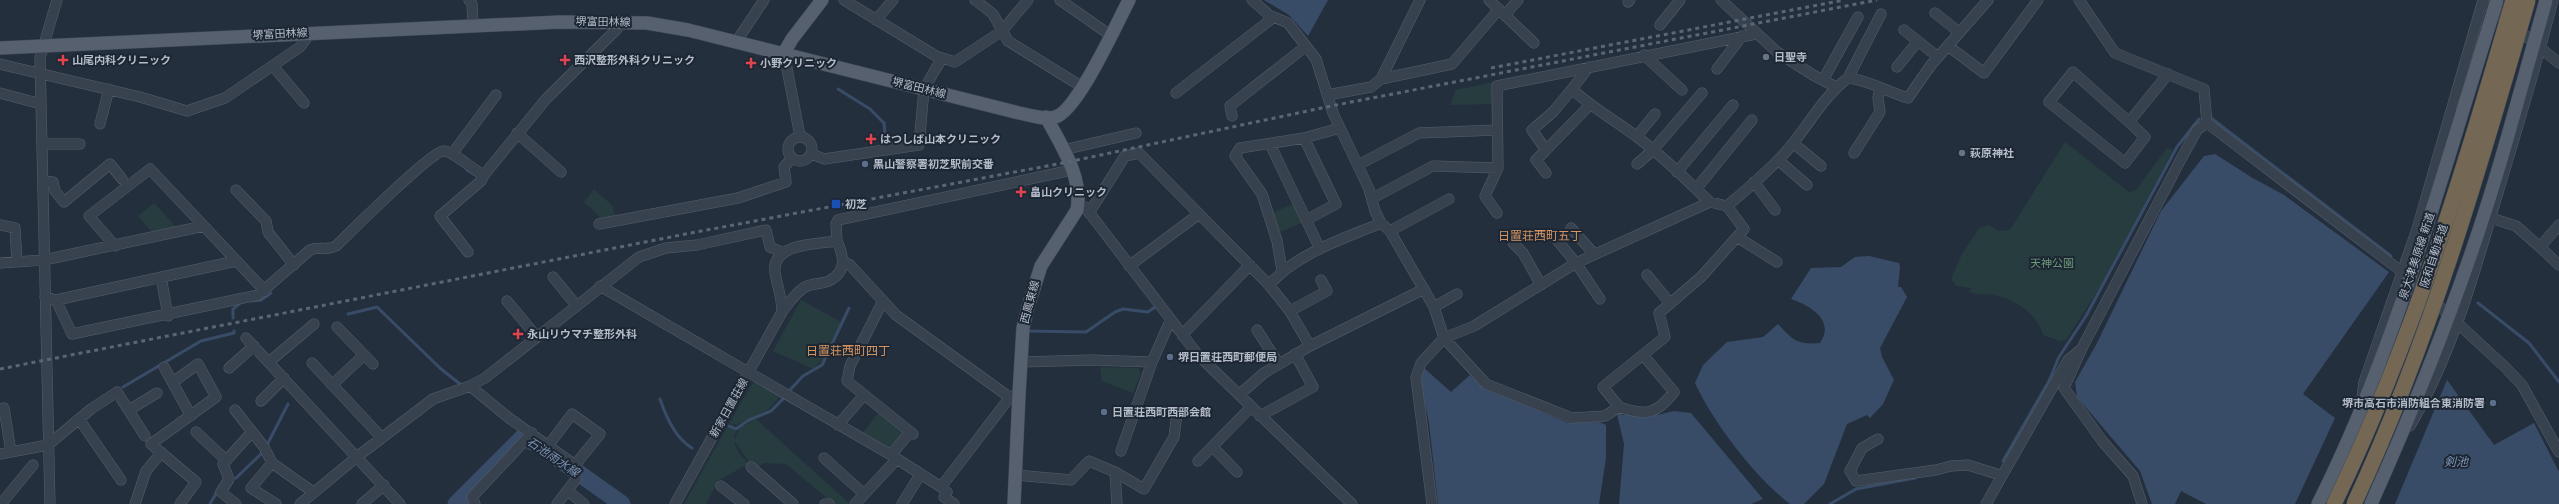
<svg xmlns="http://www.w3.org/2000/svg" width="2559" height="504" font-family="Roboto,'Noto Sans JP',sans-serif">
  <rect width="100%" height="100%" fill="#242f3e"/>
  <path fill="#263c3f" d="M1493,82V104L1450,105L1456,90Z
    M2065,142L2129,192L2135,191L2167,148L2173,150L2101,286L2066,340L2060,341L2043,335C2038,313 2011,296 1987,294C1980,294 1977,295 1969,292L1971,288L1956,286L1951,279L1962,254L1979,228L1988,225L1999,231L2010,230Z
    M594,189L612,205L615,216L602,219L584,202Z
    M154,203L176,227L152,232L138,216Z
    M1295,203L1304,222L1278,233L1272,213Z
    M801,300L841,322L824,358L813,369L773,351Z
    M1100,367L1138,368L1141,373L1133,393L1102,381Z
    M755,379L782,394L769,409L737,425L729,424Z
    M879,412L903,431V434L891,449L862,434Z
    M756,419L850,504H834L786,464L764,463L756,468L748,461L734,440L740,428Z
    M727,427L736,431C731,446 739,452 748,464L718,481L706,504H684Z"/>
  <path fill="#394c67" d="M1264,0H1328L1308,36L1289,15Z
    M2215,154L2251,177L2284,195L2389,272L2303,394L2335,418L2295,504H2206L2181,491L2175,504H2152L2140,471L2077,397L2075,382L2096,345L2161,211L2204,156Z
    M1869,256L1899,263L1900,267L1898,287H1901L1907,297L1880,348L1882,357L1894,380L1883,404L1870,418L1867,415L1847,424L1824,484L1804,504H1790C1755,477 1714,424 1695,383L1703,365L1727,342L1763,337L1778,324C1793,340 1797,345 1820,343C1836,320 1809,305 1791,299L1811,268L1841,267L1855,257Z
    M1424,368L1451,392L1470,375L1482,387L1568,423L1600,422L1606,425V458L1599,504H1438L1429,423L1419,376Z
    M2447,380L2494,445L2534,423L2559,472V504H2395Z
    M1674,411L1691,413L1763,499L1751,504H1619L1624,444L1617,414L1649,417Z"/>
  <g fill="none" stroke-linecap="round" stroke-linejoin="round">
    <path stroke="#394c67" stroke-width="3" d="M838,89L870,109L884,123L886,144
      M2211,118L2391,256
      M467,170L477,176
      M251,301L261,300L271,293
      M2478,303L2529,343L2559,382
      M348,314L377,307L441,369L460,384
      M233,318V309L240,303
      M1027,331L1086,332L1115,312L1123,309L1148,312L1155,307
      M123,387L201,341L234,333V331
      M788,392L803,376L822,365L849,308
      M660,399C666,417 675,438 692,448
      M729,426L736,429L749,420L771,411L784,398
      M266,447L288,404
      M2003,461L2049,381L2059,357L2086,316L2177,147L2199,119
      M236,478L263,452
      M210,504L218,490
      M1830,504L1856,489L1915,478"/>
    <path stroke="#394c67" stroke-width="17" d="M456,504L523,437L542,447L622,504"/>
    <g stroke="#565f6c" stroke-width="11">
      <path id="minor" d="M469,0L472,4L473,26
        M844,0L936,56L955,62L1002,31L1028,0
        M975,0L993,14L1008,41L1084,88
        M1060,0L1110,35
        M1252,0L1269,15L1288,23L1316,59L1333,113L1369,189L1375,211L1381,223L1390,231L1434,307L1444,338L1421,363L1416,377L1432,504
        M1489,0L1534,43
        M1721,0L1777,52L1813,75L1836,87
        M2079,0L2115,53L2204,89L2207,123L2401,271L2505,367L2522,385L2559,452
        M1628,2L1630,0
        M2489,6L2559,63
        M1935,13L1959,32
        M1505,15L1518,0
        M876,20L893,0
        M1660,25L1680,0
        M1904,30L1938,57
        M736,42L764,0
        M1948,46L1984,73L2038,0
        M784,53L800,136
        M1644,55L1682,90
        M0,64L140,97L187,111L225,98L300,47L306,39V33
        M273,66L304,103
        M1589,67L1572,89C1592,108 1615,120 1637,137C1663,156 1686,180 1710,202
        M1897,67L1918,41
        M1717,69L1742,36
        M1848,78L1881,14
        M1381,79L1452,64L1499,9
        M1823,80L1858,17
        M1572,89L1553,112L1532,130L1546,150L1590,105
        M0,93L41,104
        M1176,93L1274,17
        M1327,95L1371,87L1381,79L1420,0
        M1232,116L1230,106L1306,46
        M2129,122L2073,72L2049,102L2125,163L2145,137L2129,122L2168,74
        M100,124L109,89
        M517,133L561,172
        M1637,136L1655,114
        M788 149a12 12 0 1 1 24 0a12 12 0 1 1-24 0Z
        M1304,138L1336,204L1306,220
        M1793,143L1821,166
        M42,144H80
        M1270,144L1320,249
        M1063,150L1136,133
        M1854,153L1880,112L1878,98L1880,88
        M452,154L496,95
        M812,154L824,159L919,145L924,89L942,58
        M1778,160L1807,185
        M1637,164L1653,150L1702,93
        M1358,165L1419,133L1497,130
        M1677,172L1733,105
        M1546,173L1536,160L1546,150
        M43,181L53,182L55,191L64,202L110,164L122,179
        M1754,182L1775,210
        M1696,189L1752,120
        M236,190L266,221L268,232L294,265
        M1373,198L1433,166L1498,168
        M1727,206L1744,229L1701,277L1659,313L1665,337L1603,387L1619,407L1605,416L1572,418L1486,384L1444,338L1474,326L1576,263L1710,202L1727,206C1746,190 1765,174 1782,156C1806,131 1820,99 1848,78C1869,80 1887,92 1908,98L1931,65L1988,0
        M1085,207L1198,355L1352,504
        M1089,213L1125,156L1139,153L1269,285L1289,310L1310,346L1264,373L1239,395
        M1497,213L1485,196L1498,168L1497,86L1756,34
        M2491,218L2516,226L2540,247L2559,225
        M599,224L738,198L786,182L784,167L792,158
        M0,225L15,228L17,262
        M1571,228L1594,254
        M1390,231L1449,199
        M1737,237L1777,262
        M1557,240L1576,263L1600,299
        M837,241L836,224L838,220L1072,170
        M1513,243L1523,253L1541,285
        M115,246L89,216L150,169L265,291
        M2540,247L2559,265
        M468,252L440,216L481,181L484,175
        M844,262L850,265L896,315L1005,394L1010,397L1016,395
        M0,263L44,260L204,226
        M1129,266L1199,214
        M1282,270L1277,241L1262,194L1235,156L1240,148L1304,138L1340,128
        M1647,275L1670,303
        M161,277L168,316
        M553,277L576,305
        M1269,285C1297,253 1343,239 1381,223
        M600,286L891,455L941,487L1010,397
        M45,297L56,300L72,334L258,295L310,250C319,246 327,251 336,246C350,232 430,153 443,151C452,150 474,171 484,175L546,99L617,29L618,21
        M56,300L236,261
        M507,301L537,337
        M883,301L850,366L847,381L913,434
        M1434,307L1457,294
        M1290,311L1327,291L1321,280
        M337,327L373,364
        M1257,330L1279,364
        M1182,335L1250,265
        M246,338L400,504
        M1310,346L1424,289
        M269,362L314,324
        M1021,362L1091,360L1152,362
        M312,363L382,438
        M164,367L191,416
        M229,368L254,346
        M173,382L198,364L216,397L151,444L196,482L180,504
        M332,385L364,355
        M470,386L509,418L575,465L576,479L557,504
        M2362,398L2364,382L2417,229L2483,0
        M261,401L284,378
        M1619,407C1646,416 1656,415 1674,392L1643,355
        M0,409L4,408L11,452
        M129,410L157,393
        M235,410L264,447L272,463L251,488L276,504
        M1260,416L1313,387L1295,354
        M79,419L121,480
        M838,425L864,395
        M2410,426C2451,356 2474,276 2496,199C2516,133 2536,67 2553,0
        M196,432L226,460
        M1878,439L1862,448L1850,471L1856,481L1936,470L1951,466L1968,465L2000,475
        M548,446L572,414L600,434L575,465
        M1213,447L1237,472
        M1121,451L1152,362L1170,321
        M0,454L48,445L91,409L117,392L145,436
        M891,455L910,432
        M824,458L864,494
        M1198,461L1251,407
        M272,463L313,492
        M751,467L793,504
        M1115,472L1117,504
        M1015,475L1071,480L1089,461L1115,472L1144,489L1174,437L1177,413
        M721,486L744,504
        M941,487L947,492L944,497L954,504
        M568,491L584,504
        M1,504L33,465
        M50,504L40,58L57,0
        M135,504L146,471L161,453
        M236,504L221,492L229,479L223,464L252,432
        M300,504L358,456L433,399L470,386L485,378L639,257L666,248L697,245L766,230L770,247L784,253
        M362,504L384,485
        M475,504L472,497L532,433
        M675,504L782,312C789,303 795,293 805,287C813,283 822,284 829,281C847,272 844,256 837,241C819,244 771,243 775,272C777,286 782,297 782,312
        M825,504H829
        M855,504L897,459
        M902,504L920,475
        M1986,504L2068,360L2079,351
        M2142,504L2133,476L2103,442L2064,388L2082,348L2180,161L2197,130L2207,123"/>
    </g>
    <g stroke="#414a57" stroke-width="14">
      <path id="major" d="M0,48L560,22L647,23L688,30L1019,113C1029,115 1044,120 1055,117C1077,112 1117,23 1129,0
        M784,53L792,39L822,0
        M1014,504L1019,394L1023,328L1028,307L1041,266L1077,210C1083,177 1061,145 1046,117
        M2318,504C2381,379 2422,244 2463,110
        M2371,504C2423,388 2470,269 2505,146"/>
    </g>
    <use href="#minor" stroke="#38414e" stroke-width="10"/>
    <use href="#major" stroke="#56606e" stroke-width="13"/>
    <path stroke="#5a6575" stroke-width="3" stroke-dasharray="4 4" stroke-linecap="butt" d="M1491,68L1844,0
      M0,369L691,233L1068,162L1331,106L1877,0"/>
    <g stroke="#414a57" stroke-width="14" stroke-linecap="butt">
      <path id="major-bridge" d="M2463,110L2497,0
        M2505,146L2546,0"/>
    </g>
    <g stroke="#434c59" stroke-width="16" stroke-linecap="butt">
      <path id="highway-bridge" d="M2334,504C2412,343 2464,171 2513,0
        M2354,504C2429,343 2479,171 2528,0"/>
    </g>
    <use href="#major-bridge" stroke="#56606e" stroke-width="13"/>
    <use href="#highway-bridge" stroke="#746855" stroke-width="15"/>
  </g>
  <g fill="#6b7280" stroke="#1d2633" stroke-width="1.5">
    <circle cx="1766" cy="57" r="4"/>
    <circle cx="1962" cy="153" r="4"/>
  </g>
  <g fill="#e0444e" stroke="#1d2633" stroke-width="1.5">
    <path d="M61 54h4v4h4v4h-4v4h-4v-4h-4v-4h4z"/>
    <path d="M563 54h4v4h4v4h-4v4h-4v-4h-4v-4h4z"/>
    <path d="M749 57h4v4h4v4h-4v4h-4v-4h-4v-4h4z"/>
    <path d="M869 133h4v4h4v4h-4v4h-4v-4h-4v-4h4z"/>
    <path d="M1019 186h4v4h4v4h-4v4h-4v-4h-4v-4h4z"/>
    <path d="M516 328h4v4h4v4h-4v4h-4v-4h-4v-4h4z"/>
  </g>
  <g fill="#5c6f8a" stroke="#1d2633" stroke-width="1.5">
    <circle cx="865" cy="164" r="4"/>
    <circle cx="1170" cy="357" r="4"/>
    <circle cx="2493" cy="403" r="4"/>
    <circle cx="1104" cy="412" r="4"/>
  </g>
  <rect fill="#1a4fb4" stroke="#1d2633" stroke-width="1.5" x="831" y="199" width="10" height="10" rx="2"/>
  <g text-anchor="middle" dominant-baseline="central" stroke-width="4" stroke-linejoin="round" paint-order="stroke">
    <g font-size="11" fill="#b4bcc9" stroke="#1d2633">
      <text transform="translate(603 22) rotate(1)">堺富田林線</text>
      <text transform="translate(280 34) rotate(-3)">堺富田林線</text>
      <text transform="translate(919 88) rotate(14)">堺富田林線</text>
      <text transform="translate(2417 256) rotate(-72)">泉大津美原線 新道</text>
      <text transform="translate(2434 256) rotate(-72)">阪和自動車道</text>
      <text transform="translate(1030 302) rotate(-75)">西鳳東線</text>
      <text transform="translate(729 408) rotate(-61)">新家日置荘線</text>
    </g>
    <g font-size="11" font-weight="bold" fill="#b4bcc9" stroke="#1d2633" text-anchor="start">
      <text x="1774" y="57">日聖寺</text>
      <text x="72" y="60">山尾内科クリニック</text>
      <text x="574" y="60">西沢整形外科クリニック</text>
      <text x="760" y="63">小野クリニック</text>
      <text x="880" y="139">はつしば山本クリニック</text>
      <text x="1970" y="153">萩原神社</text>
      <text x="873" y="164">黒山警察署初芝駅前交番</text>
      <text x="1030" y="192">畠山クリニック</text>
      <text x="845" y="204">初芝</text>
      <text x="527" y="334">永山リウマチ整形外科</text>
      <text x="1178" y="357">堺日置荘西町郵便局</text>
      <text x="2485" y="403" text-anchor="end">堺市高石市消防組合東消防署</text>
      <text x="1112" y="412">日置荘西町西部会館</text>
    </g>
    <g font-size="11" fill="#6b9a76" stroke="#1d2633">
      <text x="2052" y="263">天神公園</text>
    </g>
    <g font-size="12" fill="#d59563" stroke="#1d2633">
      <text x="1540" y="236">日置荘西町五丁</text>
      <text x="848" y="351">日置荘西町四丁</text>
    </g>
    <g font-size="12" font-style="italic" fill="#7c92b1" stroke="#1d2633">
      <text transform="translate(553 457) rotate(34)">石池雨水線</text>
      <text x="2456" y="462">剣池</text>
    </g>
  </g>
</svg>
